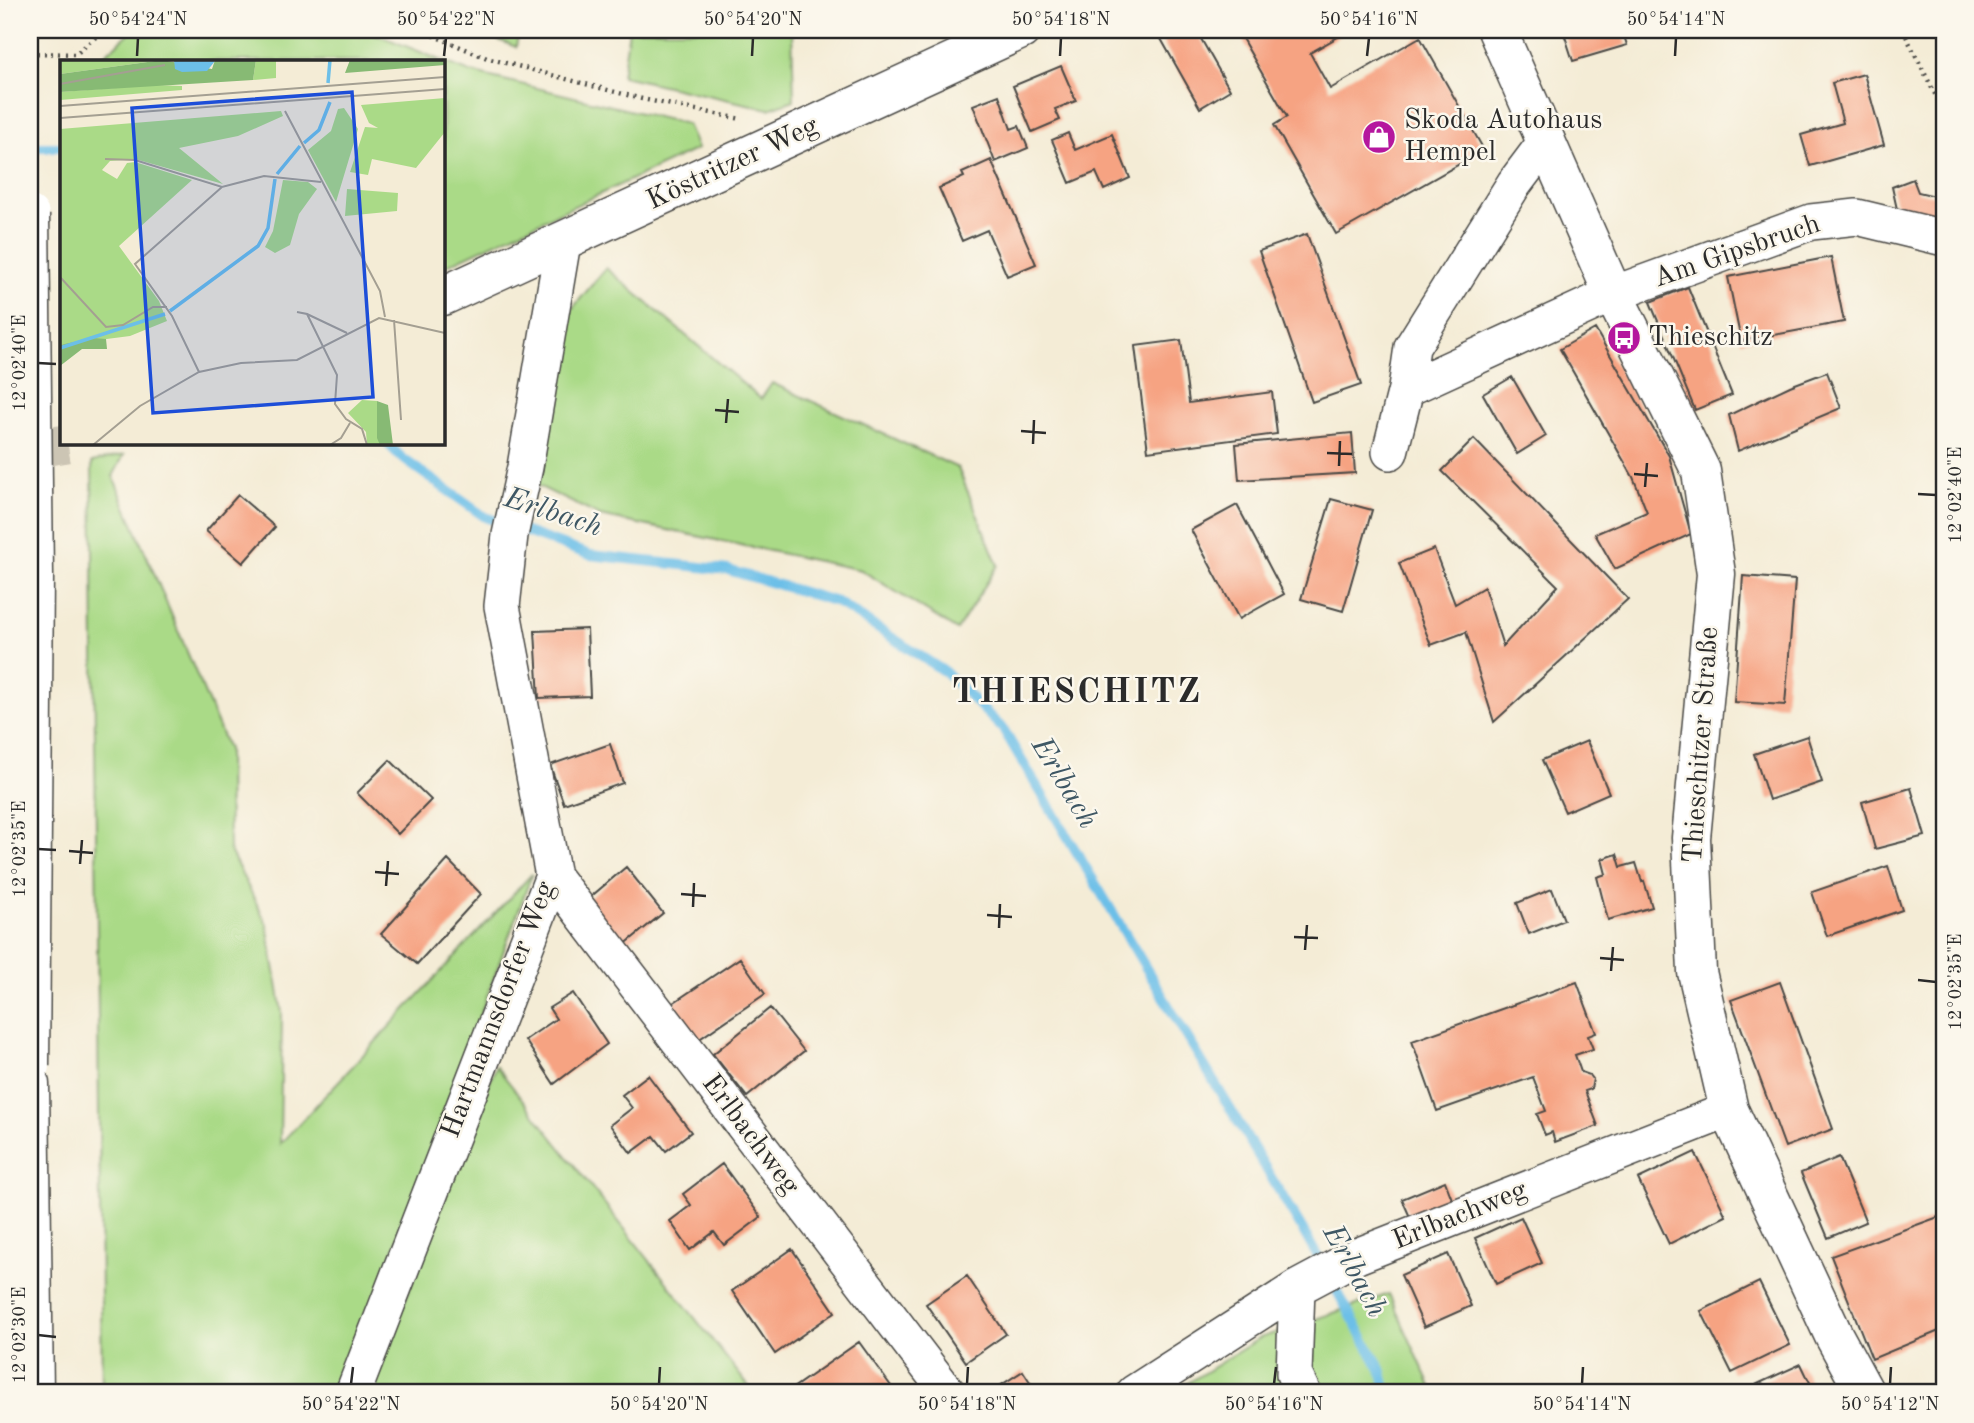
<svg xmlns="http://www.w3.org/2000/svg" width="1974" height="1423" font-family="'Old Standard TT',serif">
  <rect width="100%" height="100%" fill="#fbf7ec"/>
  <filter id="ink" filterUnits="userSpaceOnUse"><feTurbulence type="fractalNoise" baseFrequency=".0143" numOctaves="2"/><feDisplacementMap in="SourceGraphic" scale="14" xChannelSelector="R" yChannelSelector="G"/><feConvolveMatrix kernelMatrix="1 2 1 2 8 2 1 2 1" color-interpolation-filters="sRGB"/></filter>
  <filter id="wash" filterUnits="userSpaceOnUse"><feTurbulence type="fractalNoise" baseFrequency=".00686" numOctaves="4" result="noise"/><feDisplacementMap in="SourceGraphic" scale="28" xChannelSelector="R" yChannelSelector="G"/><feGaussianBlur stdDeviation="1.57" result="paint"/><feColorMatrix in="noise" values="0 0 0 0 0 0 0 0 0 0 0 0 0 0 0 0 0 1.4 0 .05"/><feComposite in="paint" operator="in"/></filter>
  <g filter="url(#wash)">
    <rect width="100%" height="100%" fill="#f4ecd6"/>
    <path fill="#aada87" stroke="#6a8259" stroke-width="2" d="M133,30H366L470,72L687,124L697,149L443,267V61H101V58Z
      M473,30H519L516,47Z
      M629,30H792L794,100L769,109L622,76Z
      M606,268L761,399L772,383L958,468L998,565L957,630L861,570L600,516L534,484L561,322Z
      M124,455L113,476L228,749L229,849L267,924L282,1013L280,1144L532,874L341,1393H102L92,462Z
      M496,1066L754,1393H369Z
      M1389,1294L1434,1393H1172L1260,1338Z"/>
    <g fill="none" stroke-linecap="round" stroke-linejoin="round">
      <path stroke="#6cbfe8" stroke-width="10" d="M30,147H61
        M387,443L402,458L485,517L590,555L728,570L837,602L945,672L1003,729L1302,1229L1381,1369L1387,1393"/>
    </g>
    <g id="blocks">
      <path fill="#f6a382" d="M1156,30H1196L1230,90L1200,108Z
        M1244,30H1350L1310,53L1330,89L1420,37L1484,150L1336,234L1274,125L1287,117L1239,33Z
        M1563,30H1622L1627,45L1573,61Z
        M1061,66L1076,101L1055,109L1060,120L1032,132L1013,86Z
        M1864,74L1884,145L1810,166L1801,135L1843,123L1832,83Z
        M999,95L1011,129L1019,126L1028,148L995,162L973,105Z
        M1068,133L1075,150L1112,134L1130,178L1104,190L1096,172L1070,183L1052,140Z
        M991,160L1036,264L1007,276L987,230L962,241L939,188L964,177L962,173Z
        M1913,179L1918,192L1944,198V229L1899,218L1892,187Z
        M1307,234L1361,385L1312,402L1259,251Z
        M1831,257L1844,322L1741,341L1728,277Z
        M1688,287L1732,395L1695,410L1650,302Z
        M1595,329L1669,456L1691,534L1615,569L1595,534L1647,512L1633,477L1560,349Z
        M1181,340L1189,403L1272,392L1277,434L1148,451L1135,346Z
        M1827,372L1841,408L1738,451L1729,415L1790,386Z
        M1512,377L1546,436L1517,454L1483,394Z
        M1352,433L1355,473L1239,480L1236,444Z
        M1474,439L1628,599L1494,722L1466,632L1431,645L1399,563L1434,549L1455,604L1484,587L1503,646L1558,586L1442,471Z
        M238,495L275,527L243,563L206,531Z
        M1331,499L1372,510L1343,611L1301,599Z
        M1237,505L1284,594L1239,619L1191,530Z
        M1743,576L1795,580L1785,705L1734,702Z
        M587,629L590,696L539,698L535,631Z
        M1807,736L1822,782L1769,800L1754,754Z
        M1587,741L1609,793L1565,812L1542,760Z
        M610,744L623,783L564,804L550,765Z
        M390,760L431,800L398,834L357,793Z
        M1911,788L1925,836L1875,849L1862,802Z
        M1617,854L1621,867L1636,863L1642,882L1644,881L1652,907L1608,920L1597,877L1606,874L1602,859Z
        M448,860L481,894L417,964L381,934Z
        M1888,866L1902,910L1827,936L1812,892Z
        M626,867L663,913L624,945L587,900Z
        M1552,889L1564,920L1529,934L1517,903Z
        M740,958L765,994L695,1042L670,1005Z
        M1577,982L1596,1033L1588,1036L1593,1049L1575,1055L1581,1072L1590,1075L1593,1079L1591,1089L1585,1091L1598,1126L1555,1142L1552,1132L1545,1135L1537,1114L1546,1111L1533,1077L1437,1111L1412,1041Z
        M1780,982L1833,1129L1785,1147L1731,1000Z
        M573,993L607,1044L554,1084L525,1040L556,1019L549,1008Z
        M770,1008L804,1051L747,1097L713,1054Z
        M648,1075L691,1132L666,1151L654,1136L631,1153L610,1125L632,1108L622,1095Z
        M1695,1152L1726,1216L1669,1244L1638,1179Z
        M1839,1157L1866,1222L1828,1238L1801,1173Z
        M722,1164L761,1217L724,1245L714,1232L690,1250L670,1221L691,1205L683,1194Z
        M1445,1181L1455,1207L1413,1224L1402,1199Z
        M1944,1215V1329L1872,1359L1831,1256Z
        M1521,1217L1542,1263L1496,1284L1475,1238Z
        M792,1249L835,1312L775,1354L732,1291Z
        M1448,1254L1471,1306L1424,1327L1401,1275Z
        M967,1276L1006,1334L966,1362L926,1304Z
        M1759,1282L1790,1345L1732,1373L1701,1311Z
        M859,1342L896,1393H797L793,1388Z
        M1801,1364L1815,1393H1756L1753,1386Z
        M1023,1371L1037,1393H989Z"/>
    </g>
  </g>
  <g filter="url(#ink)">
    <use href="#blocks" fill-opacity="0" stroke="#494845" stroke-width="2"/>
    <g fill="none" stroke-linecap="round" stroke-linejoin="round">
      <path stroke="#ccc5b4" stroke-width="38" stroke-dasharray="38 19" stroke-linecap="butt" d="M30,450L69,443"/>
      <g stroke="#494845" stroke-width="38">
        <path id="minor" d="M1406,389L1412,347L1514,184L1547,140
          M1390,452L1406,389L1613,294L1811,222L1857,217L1944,238
          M553,876L948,1393
          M1297,1288L1294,1374L1303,1393
          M353,1393L553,876L502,606L510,535L525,467L563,242
          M1134,1393L1297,1288L1357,1256L1729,1110"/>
      </g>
      <g stroke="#494845" stroke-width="41">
        <path id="secondary" d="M1497,30L1613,294L1701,471L1716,574L1691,838L1697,972L1729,1110L1834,1336L1865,1393
          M443,296L1021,30"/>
      </g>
      <g stroke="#494845" stroke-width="41">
        <path id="motorway" d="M30,1084L34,1393"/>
      </g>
      <path stroke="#494845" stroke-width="4.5" stroke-dasharray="2 5" stroke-linecap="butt" d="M420,30L487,58L642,99L741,119
        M1903,30L1944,112
        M30,53L76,54L104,30"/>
      <use href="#minor" stroke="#fff" stroke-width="35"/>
      <use href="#secondary" stroke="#fff" stroke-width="38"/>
      <use href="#motorway" stroke="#fff" stroke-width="38"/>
      <g stroke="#494845" stroke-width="41" stroke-linecap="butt">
        <path id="motorway-bridge" d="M30,215L34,576L30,1066"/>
      </g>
      <use href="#motorway-bridge" stroke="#fff" stroke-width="38"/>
    </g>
  </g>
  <path fill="none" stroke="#2b2b2b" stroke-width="2.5" d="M137,56L138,38M444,56L446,38M752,56L753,38M1060,56L1061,38M1367,56L1369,38M1675,56L1676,38M38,363L56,364M715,410L739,412M726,423L728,399M1021,431L1046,433M1033,444L1034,420M1327,453L1352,454M1339,466L1340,441M1634,474L1658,476M1645,487L1647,463M1918,494L1936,495M38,849L56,850M69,851L93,853M80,864L82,840M375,872L399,874M386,886L388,861M681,894L706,896M693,907L694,883M987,915L1012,917M999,928L1000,904M1294,937L1318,938M1305,950L1307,925M1600,958L1624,960M1611,971L1613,947M1918,980L1936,982M38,1335L56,1337M351,1384L353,1367M659,1384L660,1367M967,1384L968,1367M1274,1384L1276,1367M1582,1384L1583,1367M1890,1384L1891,1367"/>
  <defs>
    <g id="shop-disc" transform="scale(1.75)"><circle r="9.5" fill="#b5179e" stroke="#fbf7ec"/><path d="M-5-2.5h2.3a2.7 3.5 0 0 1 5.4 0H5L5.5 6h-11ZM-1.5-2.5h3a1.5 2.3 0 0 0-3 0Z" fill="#fff"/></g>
    <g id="bus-disc" transform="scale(1.75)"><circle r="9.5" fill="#b5179e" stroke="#fbf7ec"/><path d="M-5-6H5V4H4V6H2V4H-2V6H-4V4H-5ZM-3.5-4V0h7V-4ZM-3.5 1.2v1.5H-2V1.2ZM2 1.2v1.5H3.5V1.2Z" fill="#fff"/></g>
  </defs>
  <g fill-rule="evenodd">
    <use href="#shop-disc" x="1379" y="137"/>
    <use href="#bus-disc" x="1624" y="338"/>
  </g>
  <g text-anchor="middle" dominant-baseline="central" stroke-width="5" stroke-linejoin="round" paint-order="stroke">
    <g font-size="28" fill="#2b2b2b" stroke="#fbf7ec" text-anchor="start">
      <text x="1404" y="121">Skoda Autohaus<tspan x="1404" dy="32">Hempel</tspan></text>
      <text x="1648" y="338">Thieschitz</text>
    </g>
    <g font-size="28" fill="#2b2b2b" stroke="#fbf7ec">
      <text transform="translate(733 164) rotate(-25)">Köstritzer Weg</text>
      <text transform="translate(1737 252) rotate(-19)">Am Gipsbruch</text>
      <text transform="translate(1702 745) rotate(-86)">Thieschitzer Straße</text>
      <text transform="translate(499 1010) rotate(-69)">Hartmannsdorfer Weg</text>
      <text transform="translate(750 1135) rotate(53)">Erlbachweg</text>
      <text transform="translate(1460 1216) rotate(-22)">Erlbachweg</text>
    </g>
    <g font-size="30" font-style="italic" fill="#3e5764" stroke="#fbf7ec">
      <text transform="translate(553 513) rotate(18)">Erlbach</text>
      <text transform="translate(1064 783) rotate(59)">Erlbach</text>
      <text transform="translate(1354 1271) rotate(61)">Erlbach</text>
    </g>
    <g font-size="35" font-weight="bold" letter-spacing="2" fill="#2b2b2b" stroke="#fbf7ec">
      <text x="1077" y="692">THIESCHITZ</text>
    </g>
  </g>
  <g transform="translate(60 60)">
    <rect width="385" height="385" fill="#f4ecd6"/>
    <path d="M0,0H102L0,14ZM196,0H216V18L193,20ZM96,25L122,26V30L0,40V32ZM385,38V72L356,108L312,99L308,115L290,112L305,67L318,68L309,63L301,45ZM284,48L298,69L276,142L248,90L271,71L278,49ZM221,51L223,56L178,76L119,88L163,124L75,99L50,101L42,110L57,119L67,103L75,102L132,120L59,186L99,241L107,261L70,276L0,285V69ZM223,120L248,122L257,129L239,154L230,185L215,193L205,187L213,171ZM287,129L338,133L337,151L285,156ZM302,340L317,341L320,385H307L306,372L288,353Z" fill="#aada87"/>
    <path d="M102,0L152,9L155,0H196L193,20L0,32V14ZM290,0H385V5L285,13ZM33,278L46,279L47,289H22L0,306V285ZM317,341L328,345L333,385H320L317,378Z" fill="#87ba74"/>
    <path d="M114,0H155V1L147,11L122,12L115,9Z" fill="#6cbfe8"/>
    <path fill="none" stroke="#6cbfe8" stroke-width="3.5" d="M268,23L270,0M244,83L259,70L270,42M217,114L240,86M110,251L198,186L208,168L215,119M0,288L105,254"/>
    <path fill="none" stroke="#a49f92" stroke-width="2" d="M0,24L105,5M0,46L385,17M225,51L320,231L325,257M0,58L385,29M45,99L75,100L162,127L204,116L261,122M0,217L46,267L63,265L93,247H107M237,252L247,254L277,315L275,344L286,359L302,369L307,385M247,254L287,273M334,260L341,360M139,312L112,256L75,204L162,127M33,385L80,346L139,312L181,303L237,300L319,258L385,273M270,385L281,378L290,363"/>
    <path fill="#1d4ed8" fill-opacity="0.15" stroke="#1d4ed8" stroke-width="3.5" d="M292,32L313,337L93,353L72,48Z"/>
    <rect width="385" height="385" fill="none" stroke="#2b2b2b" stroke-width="3.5"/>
  </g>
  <rect width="1974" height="1423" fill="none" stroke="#fbf7ec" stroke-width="77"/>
  <rect x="38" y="38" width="1898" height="1346" fill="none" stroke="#2b2b2b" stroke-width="2.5"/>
  <g font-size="18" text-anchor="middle" fill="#2b2b2b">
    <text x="138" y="25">50°54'24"N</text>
    <text x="446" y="25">50°54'22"N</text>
    <text x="753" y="25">50°54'20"N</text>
    <text x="1061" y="25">50°54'18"N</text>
    <text x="1369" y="25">50°54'16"N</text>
    <text x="1676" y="25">50°54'14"N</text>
    <text transform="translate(19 363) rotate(-90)" y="6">12°02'40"E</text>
    <text transform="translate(1955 495) rotate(-90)" y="6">12°02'40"E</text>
    <text transform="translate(19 849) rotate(-90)" y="6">12°02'35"E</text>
    <text transform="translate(1955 982) rotate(-90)" y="6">12°02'35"E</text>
    <text transform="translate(19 1335) rotate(-90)" y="6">12°02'30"E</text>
    <text x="351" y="1410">50°54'22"N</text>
    <text x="659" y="1410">50°54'20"N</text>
    <text x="967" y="1410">50°54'18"N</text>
    <text x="1274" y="1410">50°54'16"N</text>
    <text x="1582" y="1410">50°54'14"N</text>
    <text x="1890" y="1410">50°54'12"N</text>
  </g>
</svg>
